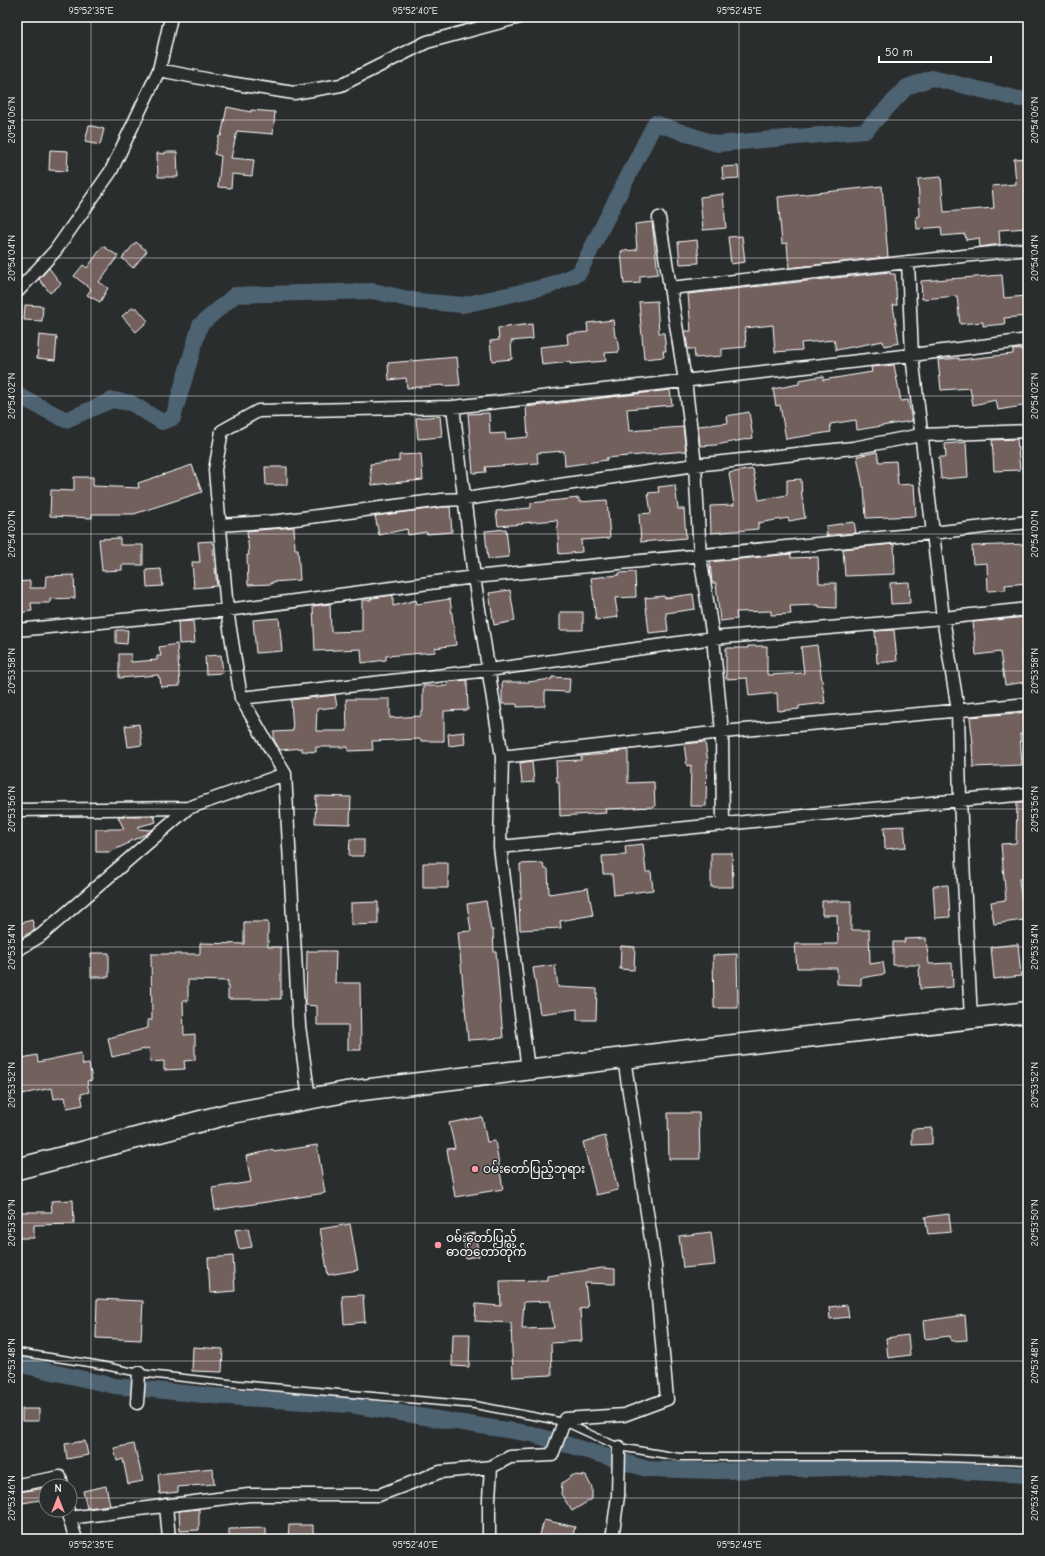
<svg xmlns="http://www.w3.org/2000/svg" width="1045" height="1556" font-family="'Comic Neue','Noto Sans Myanmar',sans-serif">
  <rect width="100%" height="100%" fill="#2a2d2e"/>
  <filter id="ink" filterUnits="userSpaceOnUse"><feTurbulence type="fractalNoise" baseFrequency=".025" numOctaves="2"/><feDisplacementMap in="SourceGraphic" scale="8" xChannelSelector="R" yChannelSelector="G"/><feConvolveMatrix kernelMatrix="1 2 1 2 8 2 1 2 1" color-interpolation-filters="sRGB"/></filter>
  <g filter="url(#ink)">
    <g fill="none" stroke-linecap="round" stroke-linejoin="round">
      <path stroke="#4e6472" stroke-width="16" d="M17,395L66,420L112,400L131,403L162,422L173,418L200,325L235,295L373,291L417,301L463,305L549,286L579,273L655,123L717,144L865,131L907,87L932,78L1019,99H1028
        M17,1364L115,1386L214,1396L350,1405L532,1434L647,1469L718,1471L873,1467L1028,1475"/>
    </g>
    <path fill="#72605d" stroke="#fff" fill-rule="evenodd" d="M227,107L251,112V110L275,112L273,134L237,131L231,158L254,160L252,176L232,174L231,188L218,187L221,156L214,154L219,136H221Z
      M89,125L104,129L100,145L85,142Z
      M50,150L68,151L67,171L49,170Z
      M165,152H177L178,177H158L157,153L165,154Z
      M1028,158V228L999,230L1000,244L980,247L979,238L966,240L965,234L942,236L941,227L917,229L916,217L920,216L918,179L941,177L944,212L994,208L992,186L1016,184L1014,159Z
      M738,166L739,178L723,179L722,167Z
      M882,186L888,257L789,268L787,243L782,244L778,197Z
      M723,194L726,228L703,230L700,197Z
      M652,222L658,274L640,276V283L624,284L621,251L637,250L635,224Z
      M742,236L745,262L731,264L728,237Z
      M697,240L699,263L680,264L678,242Z
      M136,242L147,251L133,268L122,258Z
      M103,246L118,256L99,282L108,288L100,302L87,295L91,289L74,276L83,265L87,268Z
      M49,268L61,284L50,293L39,279Z
      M890,272V274H895L897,305H893L899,343L884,346L883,341L836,350L834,340L801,343L802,350L775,352L773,325L745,328L746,347L722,349V356L695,358L694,349H688L685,331H691L688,294Z
      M1002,275L1004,298L1026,296L1028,316L1004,318L1005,324L983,326V322L960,324L957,296L922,299L921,281Z
      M657,301L659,333H664L666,351H663L664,357L644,359L639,302Z
      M25,305L43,306L42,321L24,320Z
      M132,308H137L148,321L136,332L122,316Z
      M613,320L615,337H617L619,352L605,353L606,361L570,364V362L542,365L540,347L568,344L567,334L588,332L587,323Z
      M532,324L533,339L511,341L512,359L492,361L490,341L499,340L498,328Z
      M39,335L57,337L55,360L37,358Z
      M1028,349V405L998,410L996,400L973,405L970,388L941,390L938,360L959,358V360L1013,354V350Z
      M457,357L460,385L443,386V385L407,388L406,378L389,380L388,363Z
      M894,365L901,401L908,400L912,421L857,430L856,420L830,424L831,432L786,439L780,405L776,406L773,389L799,384V380L823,376V380L872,372L871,367Z
      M670,390L672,405L627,409L629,431L683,427L686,451L606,458L607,460L565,466L564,451L537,453L538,463L485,467L486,472L473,473L468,414L489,413L490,434L505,433L506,439L528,437L526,407Z
      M749,412L753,438L716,445L700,446L698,426L728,423L727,416Z
      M440,416L442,437L418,439L416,418Z
      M1017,439L1020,470L994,471L992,440Z
      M966,442L968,477L941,479L939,457H946L945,444Z
      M877,452L879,462L896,461L898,485L914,484L916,516L866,518L864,487H863L857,456Z
      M421,454L423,480L372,485L370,464L399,461V455Z
      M192,465L202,492L134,514H92V518L50,516L51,490L74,491V477H93V486L139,488L138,483Z
      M265,467H287V485H266Z
      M753,469L759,500L787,495V480L801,479L802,497L805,518L789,521L788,518L758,523V529L711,533L710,506L734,505L729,473Z
      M675,485L678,509H684L686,538L641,542L639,514L651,513L648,493L659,492L658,487Z
      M579,498V502L607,500L610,538L581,540L582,552L559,554L557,520L522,523L523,524L498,526L496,511L531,508V503Z
      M443,507H450L452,532L427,534L426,532L408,535L407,529L379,535L375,516Z
      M854,522L856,533L827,536L826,526Z
      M294,527L295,549H298L300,580L272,582V584L248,585L247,555H249L247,531Z
      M506,529L509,557L488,559L485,531Z
      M120,538V545H143V565H122V570L102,571L99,539Z
      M212,541L217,586L194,588L192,562H200L198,542Z
      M894,544L895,574L845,576L843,549Z
      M1028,544V558H1027L1028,583L1005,585L1006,590L988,591L987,563L973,564L972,546Z
      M791,554V558L818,557L819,583H836V608L819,607V605L790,606L791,614L771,615V611L736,612L737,619L720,621L716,583H712L710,562Z
      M161,569L163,586L147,587L146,570Z
      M635,572L636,597L615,598L618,617L596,620L591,578L619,575V573Z
      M74,575L75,598L50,599V603H31L32,611L17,613V582L30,581V588H45L46,576Z
      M909,582L910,603L891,604L890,583Z
      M510,590L515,621L494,625L489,593Z
      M693,594L695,609L666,613L668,631L649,633L645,598L664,596L665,598Z
      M393,595V606L416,600L417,604L450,599L456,645L435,648V652L386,656V660L362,663L361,649L315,651L313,606L330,604L331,632L362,631V600H371V598Z
      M560,612H583V630H560Z
      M1028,617V649L1021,650L1026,682L1005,685L1000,652L976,655L973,622Z
      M279,618L282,651L256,653L253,620Z
      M193,621L195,643L179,644L178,622Z
      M116,630H128L127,644L116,643Z
      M894,630L897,661L877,663L875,631Z
      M177,644L180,686L161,687L160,678H159L158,675L119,678V654H131V662L157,660V656H161L159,647Z
      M817,645L825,703L799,706V709L778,711L777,693L749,696L747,678L726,679V648H748V646H767V674L769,675L804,673L801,647Z
      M221,655L223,673L206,674L205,656Z
      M552,677L570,678L569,692L545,691V706L517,707V704H502V682H528L552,679Z
      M467,680L468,710L444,711V741H421V739L372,741L373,750L348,751V747H316V752L302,751V748L280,750L274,740V732L293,731L291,700L335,695L337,707L317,709L316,731H347L346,699H390V718L421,716V712H423V686H448L447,682Z
      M1028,712V733L1020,734L1022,765L973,767L972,744H973L970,717Z
      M139,724L142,745L128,747L125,726Z
      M464,732L465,744L449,746L448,734Z
      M705,742L708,762H707L706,806H690L691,765L687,766L684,744Z
      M628,750V783L654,782L655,807L605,809L606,813L560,816L559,782H557L556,761L581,760V756L607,754V753Z
      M532,761L534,782L522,783L520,763Z
      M316,796L351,797L350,824L315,823Z
      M1017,802H1028V878L1019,879L1024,920L994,924L991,902L1006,900L1001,844L1016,843Z
      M120,816H154L156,822L137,827L138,829L152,830L148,833L129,842V843L110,852H96V829H124L118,817Z
      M904,826L906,847L885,849L884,827Z
      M350,839H364V856H349Z
      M643,844L646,872H651L653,890L614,895L612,874H603L602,856L626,855L625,846Z
      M711,853H732L733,887H711Z
      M423,863H448V888H423Z
      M543,863L544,869H548L549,894L588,888L593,915L560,921L561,928L520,930L519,899H521L520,864Z
      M948,885L950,917L935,918L933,886Z
      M486,901L491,930H493L494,952H496L503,1038L468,1040L458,932L471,931L467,904Z
      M822,901H851V930H869L870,964L883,962L885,974L861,978V985L837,984V968H797L795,944H838L837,915H822Z
      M378,902V924L351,925V903Z
      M32,920L35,930L17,940V924Z
      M244,922H268V947H281V999H228V981L188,980V1001H183L184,1035L195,1034V1060L184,1061L185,1069L164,1070V1061L150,1062L149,1048L112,1057L108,1038L148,1028V1020H152L151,954H200V943L244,944Z
      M926,938L929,964L952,963L953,987L920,989L919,965H893V942H905L904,939Z
      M1018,944L1021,976L994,979L991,947Z
      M621,946L635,947L634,970L620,969Z
      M307,951H336L335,983H360L361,1050H348V1025H317V1006L306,1005Z
      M91,953H109V977H91Z
      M737,954L738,1008H714L713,955Z
      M555,965L558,987L597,989L596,1020H577V1009L540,1014L533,968Z
      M81,1053L83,1065L89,1064L92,1080L87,1081L89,1092L81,1094L83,1105L67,1108L65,1097L54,1099L52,1088L17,1095V1059L37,1055L38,1062Z
      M668,1113H699L700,1159H669Z
      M482,1117L487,1142L495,1141L503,1189L455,1197L447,1149L455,1148L449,1123Z
      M932,1128V1144L912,1145V1129Z
      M605,1136L618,1190L596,1195L583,1142Z
      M317,1145L325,1193L215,1210L212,1188L251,1182L246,1156L273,1150L274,1152Z
      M73,1200L74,1224L34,1225V1238H17V1212H52L51,1201Z
      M949,1214L951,1232L928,1234L925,1217Z
      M350,1224L358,1270L328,1275L320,1229Z
      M248,1228L252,1247L239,1249L235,1230Z
      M711,1232L715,1265L683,1268L679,1236Z
      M475,1233L479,1256L466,1258L463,1235Z
      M233,1256L235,1291L210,1293L208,1258Z
      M602,1268L615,1269V1284L585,1283L588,1307L580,1309L582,1341L551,1343L552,1375L513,1377L511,1323L475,1321L476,1304L501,1306L500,1281L547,1280V1276ZM550,1301L554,1328L522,1329L524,1302Z
      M363,1295L365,1322L344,1324L342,1296Z
      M97,1299L143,1301L141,1340L96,1338Z
      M847,1305L849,1317L830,1319L829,1307Z
      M965,1315L967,1340L951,1341L950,1336L925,1339L923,1321Z
      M453,1334H470L469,1367L452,1366Z
      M908,1335L910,1355L888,1358L886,1338Z
      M193,1347L223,1349L222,1372L192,1371Z
      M22,1409H39V1421H22Z
      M85,1441L88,1455L67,1459L65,1444Z
      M134,1444L143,1481L128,1484L123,1459L117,1461L114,1448Z
      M213,1468L214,1484L178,1487V1492L160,1494L158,1474Z
      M573,1475L586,1476L592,1488V1499L572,1511L561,1494L562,1483Z
      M106,1486L110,1505L87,1508L83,1491Z
      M46,1488V1499L17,1504V1493L19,1492Z
      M199,1509V1530L180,1531L179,1511Z
      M544,1520L575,1527L572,1539H539Z
      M289,1525H313V1539H288Z
      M266,1528V1539H229V1529Z"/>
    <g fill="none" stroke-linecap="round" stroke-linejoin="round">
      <g stroke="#fff" stroke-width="9">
        <path id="service" d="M17,1352L95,1364L139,1373L238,1384L475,1405L564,1422L619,1447L679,1457H911L1028,1461"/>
      </g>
      <g stroke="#fff" stroke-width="15">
        <path id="minor" d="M159,70L211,80L294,93L341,85L427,42L520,17
          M659,218L685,381L695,465L700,556L713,638L722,732L723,825
          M908,262L912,355L943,618L958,710L960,800L971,1019
          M670,288L1028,249
          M17,292L55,251L111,171L159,70L171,17
          M453,407L474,577L502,757L500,847L528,1070
          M220,525L279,521L442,500L465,499L695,465L853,448L921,435L1028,431
          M17,630L227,610L474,577L932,533L1028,522
          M241,698L489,670L713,638L943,618L1028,609
          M502,757L722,732L1028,704
          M17,810L188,808L285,774
          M500,847L960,800L1028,794
          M17,950L40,936L188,808
          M309,1098L299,1026L285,774L241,698L227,610L215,470L222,431L258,411L453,407L912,355L1028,340
          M137,1403L139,1373
          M17,1485L60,1477L62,1486
          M166,1505L169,1539
          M68,1510L69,1518L249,1495H379L440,1472L491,1467
          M69,1518L76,1539
          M489,1539V1499L491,1467L510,1457L552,1455L565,1419L624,1415L667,1399L655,1266L624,1058
          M612,1539L618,1496L619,1447"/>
      </g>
      <g stroke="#fff" stroke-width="23">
        <path id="trunk" d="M17,1169L232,1113L346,1092L681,1051L1028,1012"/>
      </g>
      <use href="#service" stroke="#2a2d2e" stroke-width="6"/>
      <use href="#minor" stroke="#2a2d2e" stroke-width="12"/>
      <use href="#trunk" stroke="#2a2d2e" stroke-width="20"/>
    </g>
  </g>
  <path fill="none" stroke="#fff" stroke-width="1" stroke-opacity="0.45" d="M91,17V1539M415,17V1539M739,17V1539M17,120H1028M17,258H1028M17,396H1028M17,534H1028M17,671H1028M17,809H1028M17,947H1028M17,1085H1028M17,1223H1028M17,1361H1028M17,1498H46M70,1498H1028"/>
  <g fill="#ff9aa2" stroke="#2a2d2e" stroke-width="1.5">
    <circle cx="475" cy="1169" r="4"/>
    <circle cx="438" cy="1245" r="4"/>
  </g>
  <g text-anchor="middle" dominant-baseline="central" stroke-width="3" stroke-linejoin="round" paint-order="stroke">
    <g font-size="12" fill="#fff" stroke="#2a2d2e" text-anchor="start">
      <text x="483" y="1169">ဝမ်းတော်ပြည့်ဘုရား</text>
      <text x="446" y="1238">ဝမ်းတော်ပြည့်<tspan x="446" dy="14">ဓာတ်တော်တိုက်</tspan></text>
    </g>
  </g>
  <rect width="1045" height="1556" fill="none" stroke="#2a2d2e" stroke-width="44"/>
  <g transform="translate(58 1498)"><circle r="19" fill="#2a2d2e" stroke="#7f8182"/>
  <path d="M0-3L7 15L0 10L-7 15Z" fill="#ff9aa2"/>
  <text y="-6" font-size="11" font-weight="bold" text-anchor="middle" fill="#ffffff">N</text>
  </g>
  <path d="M879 56v6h112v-6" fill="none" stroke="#ffffff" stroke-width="2"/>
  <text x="885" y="56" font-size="12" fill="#ffffff" stroke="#2a2d2e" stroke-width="3" paint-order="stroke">50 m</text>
  <rect x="22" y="22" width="1001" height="1512" fill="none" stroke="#fff" stroke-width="1.5"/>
  <g font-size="10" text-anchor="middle" fill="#fff">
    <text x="91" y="14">95°52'35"E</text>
    <text x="415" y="14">95°52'40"E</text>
    <text x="739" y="14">95°52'45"E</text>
    <text transform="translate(11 120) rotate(-90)" y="4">20°54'06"N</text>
    <text transform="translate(1034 120) rotate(-90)" y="4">20°54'06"N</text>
    <text transform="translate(11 258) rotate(-90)" y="4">20°54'04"N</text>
    <text transform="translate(1034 258) rotate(-90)" y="4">20°54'04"N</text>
    <text transform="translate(11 396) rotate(-90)" y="4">20°54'02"N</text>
    <text transform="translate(1034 396) rotate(-90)" y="4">20°54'02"N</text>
    <text transform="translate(11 534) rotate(-90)" y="4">20°54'00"N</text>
    <text transform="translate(1034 534) rotate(-90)" y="4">20°54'00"N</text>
    <text transform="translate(11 671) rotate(-90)" y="4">20°53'58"N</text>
    <text transform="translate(1034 671) rotate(-90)" y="4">20°53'58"N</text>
    <text transform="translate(11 809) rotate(-90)" y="4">20°53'56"N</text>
    <text transform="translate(1034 809) rotate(-90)" y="4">20°53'56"N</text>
    <text transform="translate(11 947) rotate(-90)" y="4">20°53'54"N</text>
    <text transform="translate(1034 947) rotate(-90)" y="4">20°53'54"N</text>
    <text transform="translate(11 1085) rotate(-90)" y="4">20°53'52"N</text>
    <text transform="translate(1034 1085) rotate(-90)" y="4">20°53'52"N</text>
    <text transform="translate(11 1223) rotate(-90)" y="4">20°53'50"N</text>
    <text transform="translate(1034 1223) rotate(-90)" y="4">20°53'50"N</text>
    <text transform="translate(11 1361) rotate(-90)" y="4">20°53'48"N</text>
    <text transform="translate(1034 1361) rotate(-90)" y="4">20°53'48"N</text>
    <text transform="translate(11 1498) rotate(-90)" y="4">20°53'46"N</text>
    <text transform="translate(1034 1498) rotate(-90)" y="4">20°53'46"N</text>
    <text x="91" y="1548">95°52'35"E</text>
    <text x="415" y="1548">95°52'40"E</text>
    <text x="739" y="1548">95°52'45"E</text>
  </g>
</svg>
